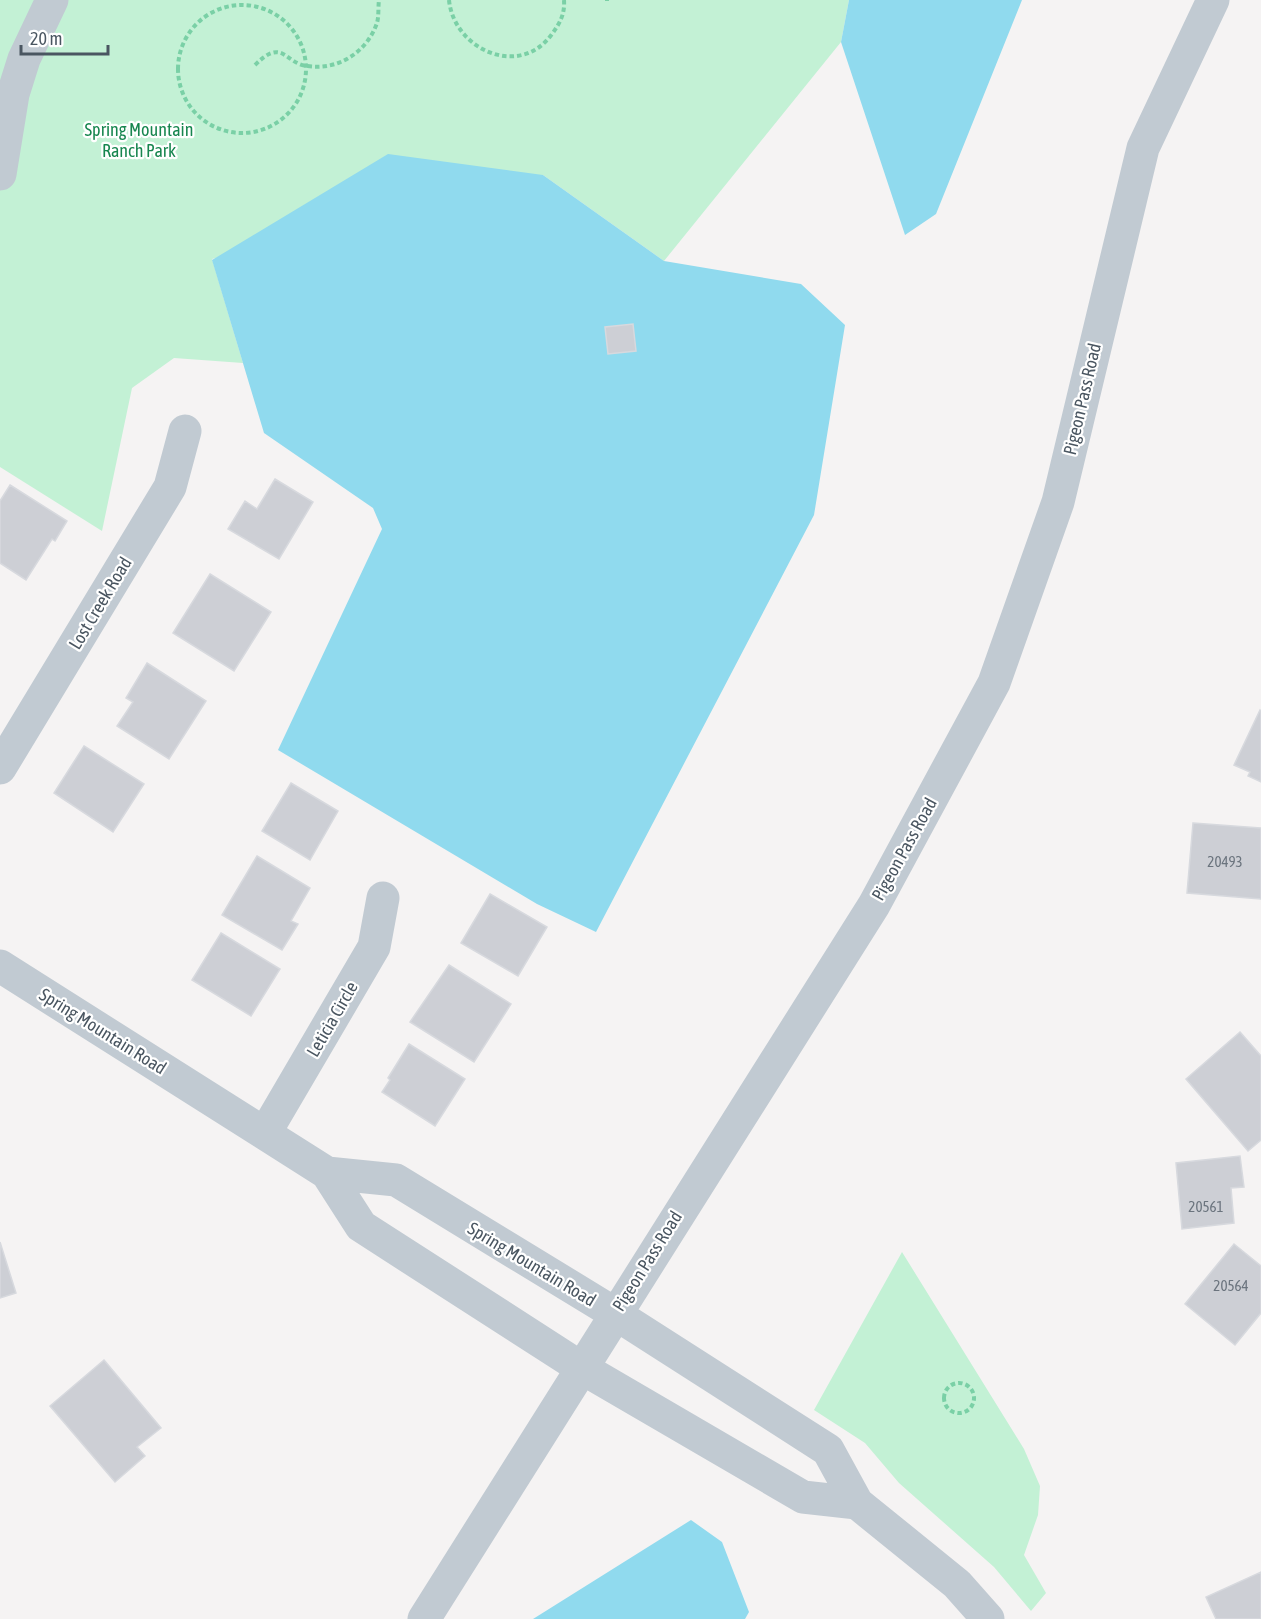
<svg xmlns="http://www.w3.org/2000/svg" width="1261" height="1619" font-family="'Asap Condensed',sans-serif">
  <rect width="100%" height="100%" fill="#f5f3f3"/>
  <path fill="#c3f1d5" d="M0,0H849L841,42L664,261L543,175L212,259L243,363L174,358L132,388L102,531L0,467Z
    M902,1252L1024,1449L1040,1486L1038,1515L1024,1555L1046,1593L1031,1611L994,1567L899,1483L865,1443L814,1410Z"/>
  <path fill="#90daee" d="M849,0H1022L936,214L905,235L841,42Z
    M388,154L543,175L664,261L801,284L845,325L814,515L596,932L537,904L278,750L382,529L373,508L264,433L212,260Z
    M691,1520L722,1542L749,1612L745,1619H533Z"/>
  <path fill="#cdcfd5" stroke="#d7d9de" stroke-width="1.5" d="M633,324L636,351L608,354L605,327Z
    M275,479L313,502L279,559L228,529L245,501L257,509Z
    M10,485L67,521L55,541L52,539L26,580L0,563V501Z
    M210,574L271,612L234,671L173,633Z
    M147,663L206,701L169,759L117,726L133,702L126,698Z
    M1260,710L1261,711V782L1248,776L1250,772L1234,765Z
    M84,746L144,784L113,832L54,793Z
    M291,783L338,811L310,860L262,831Z
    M1193,823L1261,828V899L1187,893Z
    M257,856L310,888L291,921L298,924L282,950L222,915Z
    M490,894L547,927L518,976L461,943Z
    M221,933L280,969L251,1016L192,980Z
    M449,965L511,1004L474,1062L410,1022Z
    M1240,1032L1261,1056V1140L1248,1151L1186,1079Z
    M409,1044L465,1079L435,1126L382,1092L390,1080L388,1078Z
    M1240,1156L1244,1187L1231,1188L1234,1223L1182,1229L1176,1163Z
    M0,1242L16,1293L0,1298Z
    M1234,1244L1261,1266V1313L1235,1345L1185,1304Z
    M104,1360L161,1428L137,1447L145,1456L115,1482L50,1406Z
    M1261,1572V1619H1216L1206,1597Z"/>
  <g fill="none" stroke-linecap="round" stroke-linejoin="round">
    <path stroke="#7ad0a6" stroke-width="4" stroke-dasharray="4.5 3" stroke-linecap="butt" d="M449,0C454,50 520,79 552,34C560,23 565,14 564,0
      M607,0V1
      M178 69a64 64 0 1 1 128 0a64 64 0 1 1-128 0Z
      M255,65C283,37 284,63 307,66C338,71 367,52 377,23C379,16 378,7 379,0
      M944 1398a15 15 0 1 1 30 0a15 15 0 1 1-30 0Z"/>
    <path stroke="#c1cad2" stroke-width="33" d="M0,174L13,94L24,59L52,0
      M0,768L170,487L185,431
      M0,966L327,1173L361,1226L580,1367L803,1497L857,1503
      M265,1133L374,947L383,898
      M327,1173L396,1180L614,1313L828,1450L857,1503L957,1584L988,1619
      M424,1619L874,905L994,683L1058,502L1143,148L1213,0"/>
  </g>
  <g text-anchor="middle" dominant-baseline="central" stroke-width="4.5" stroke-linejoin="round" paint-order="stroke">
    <g font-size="15" fill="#6b747e">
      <text x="1225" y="861">20493</text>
      <text x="1206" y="1206">20561</text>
      <text x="1231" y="1285">20564</text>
    </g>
    <g font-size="18" fill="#17864f" stroke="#fff">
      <text x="139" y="129">Spring Mountain<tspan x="139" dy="21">Ranch Park</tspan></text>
    </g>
    <g font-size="18" fill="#4a5661" stroke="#fff">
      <text transform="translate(1082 399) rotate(-77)">Pigeon Pass Road</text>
      <text transform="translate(100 603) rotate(-59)">Lost Creek Road</text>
      <text transform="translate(904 849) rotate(-61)">Pigeon Pass Road</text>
      <text transform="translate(332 1019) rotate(-60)">Leticia Circle</text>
      <text transform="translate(103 1031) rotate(32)">Spring Mountain Road</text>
      <text transform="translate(647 1261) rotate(-58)">Pigeon Pass Road</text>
      <text transform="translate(532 1264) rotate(31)">Spring Mountain Road</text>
    </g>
  </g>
  <path d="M21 45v9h87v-9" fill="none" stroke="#4a5661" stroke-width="3"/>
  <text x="30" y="45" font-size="18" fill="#4a5661" stroke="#ffffff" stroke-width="4.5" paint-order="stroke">20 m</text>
</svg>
